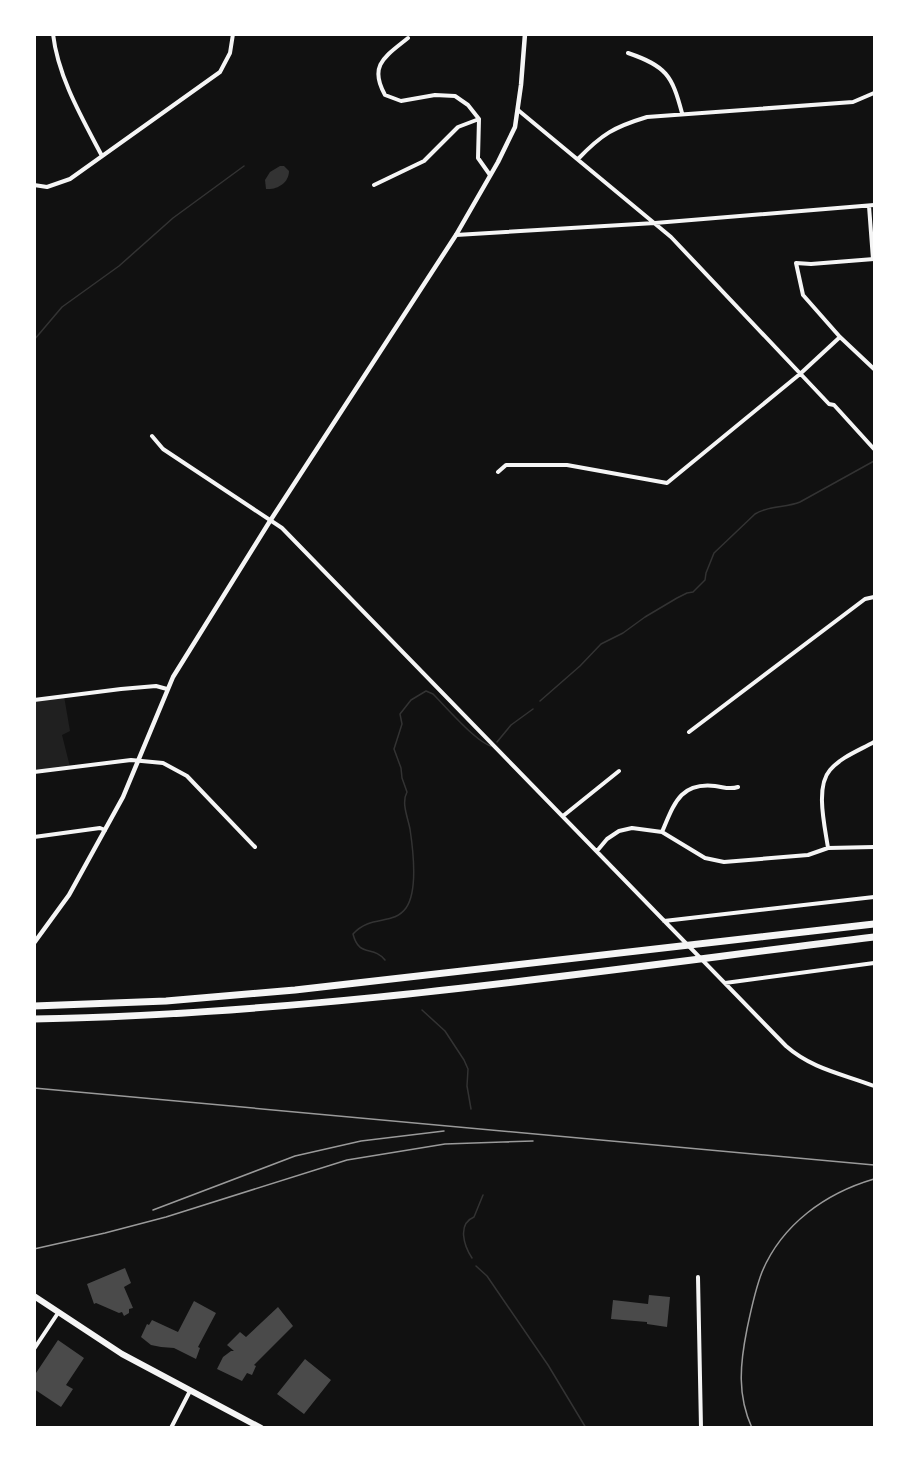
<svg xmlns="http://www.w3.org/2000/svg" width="909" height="1462" font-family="'Public Sans',sans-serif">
  <rect width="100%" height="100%" fill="#111"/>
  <path fill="#202020" d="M64,696L70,731L62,735L70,767L35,772L34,700Z"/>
  <path fill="#333" d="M280,166H284L289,171C289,183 277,190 266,189L265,180L270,172Z"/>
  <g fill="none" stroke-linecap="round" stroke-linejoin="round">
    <path stroke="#333" stroke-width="1.5" d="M34,340L62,307L119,266L173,218L244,166
      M540,701L580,666L601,644L623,633L645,617L677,598L687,593L693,592L705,580L706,573L714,553L755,514C769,505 786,508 800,502L874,461
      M497,742L511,725L533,709
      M385,960C373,945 359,958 353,934C371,914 393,926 406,908C418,891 413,849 410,829C408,818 401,803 407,792L402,778L401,768L394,749L402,724L400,714L411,700L426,691L433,694C445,706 476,742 491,746
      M422,1010L445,1031L464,1060L468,1069L467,1086L471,1109
      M472,1258C464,1246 457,1224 474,1217L483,1195
      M476,1266L487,1276L548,1365L586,1428"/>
  </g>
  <path fill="#4a4a4a" d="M125,1268L131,1283L124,1287L133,1308L129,1309V1313L124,1316L122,1312L119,1313L96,1303L94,1304L87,1284Z
    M649,1295L670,1297L667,1327L647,1324V1322L611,1319L613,1300L648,1304Z
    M194,1301L216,1313L198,1347L200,1348L196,1359L174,1348L161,1347L151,1345L141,1337L147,1324L149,1325L152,1320L178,1332Z
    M278,1307L293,1326L254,1365L256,1366L252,1375L247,1373L242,1381L217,1369L223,1357L231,1351H234L227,1345L240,1332L246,1337Z
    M58,1340L84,1358L66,1385L73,1389L61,1407L34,1389V1376Z
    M305,1359L331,1380L304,1414L277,1394Z"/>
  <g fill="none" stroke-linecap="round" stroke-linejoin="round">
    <path stroke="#f5f5f5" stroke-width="4" d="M53,34C58,77 82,118 102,156
      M408,38C386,56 368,65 385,95L401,101L435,95L455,96L468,105L479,119L478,158L490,175
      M628,53C666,66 672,75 682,113
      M518,110L671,237L829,404L834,405L874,449
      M578,159C602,134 614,127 647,117L853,102L874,93
      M34,185L47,187L70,179L220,72L230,53L233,34
      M374,185L424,161L458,127L479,119
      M869,206L873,259
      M456,235L655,223L874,205
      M874,259L811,264L796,263L803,295L840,337L874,369
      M152,436L163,449L282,528L786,1046C812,1069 843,1074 874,1086
      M498,472L506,465H567L667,483L800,374L840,337
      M34,700L121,689L156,686L167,689
      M689,732L865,599L874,597
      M34,772L131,760L163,763L187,776L255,847
      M563,816L619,771
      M662,832C674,804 680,782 715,786C724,787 729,790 738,787
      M34,837L100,828L105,830
      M828,848C825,827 815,787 830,770C841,757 860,750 874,742
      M597,851L607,839L619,831L632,828L662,832L705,858L724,862L808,855L828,848L874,847
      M664,921L874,897
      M725,983L874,963
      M698,1277L701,1428
      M34,1349L58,1313
      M171,1428L190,1391"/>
    <path stroke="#f5f5f5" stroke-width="4.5" d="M34,943L69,895L123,797L173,677L270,521L456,235L498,162L515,127L521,85L525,34"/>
    <path stroke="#f5f5f5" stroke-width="6" d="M34,1296L122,1354L261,1428"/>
    <path stroke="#f5f5f5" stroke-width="7" d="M34,1006L166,1001L295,990L874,924
      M34,1019C315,1014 596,971 874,937"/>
    <path stroke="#9a9a9a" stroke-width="1.5" d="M34,1088L874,1165
      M153,1210L295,1156L361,1141L444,1131
      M34,1249L105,1233L166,1217L347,1160L445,1144L533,1141
      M752,1428C737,1395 740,1364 747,1329C751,1310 755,1290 762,1272C782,1224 826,1193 874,1179"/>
  </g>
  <rect width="909" height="1462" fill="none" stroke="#ffffff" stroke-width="72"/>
</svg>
